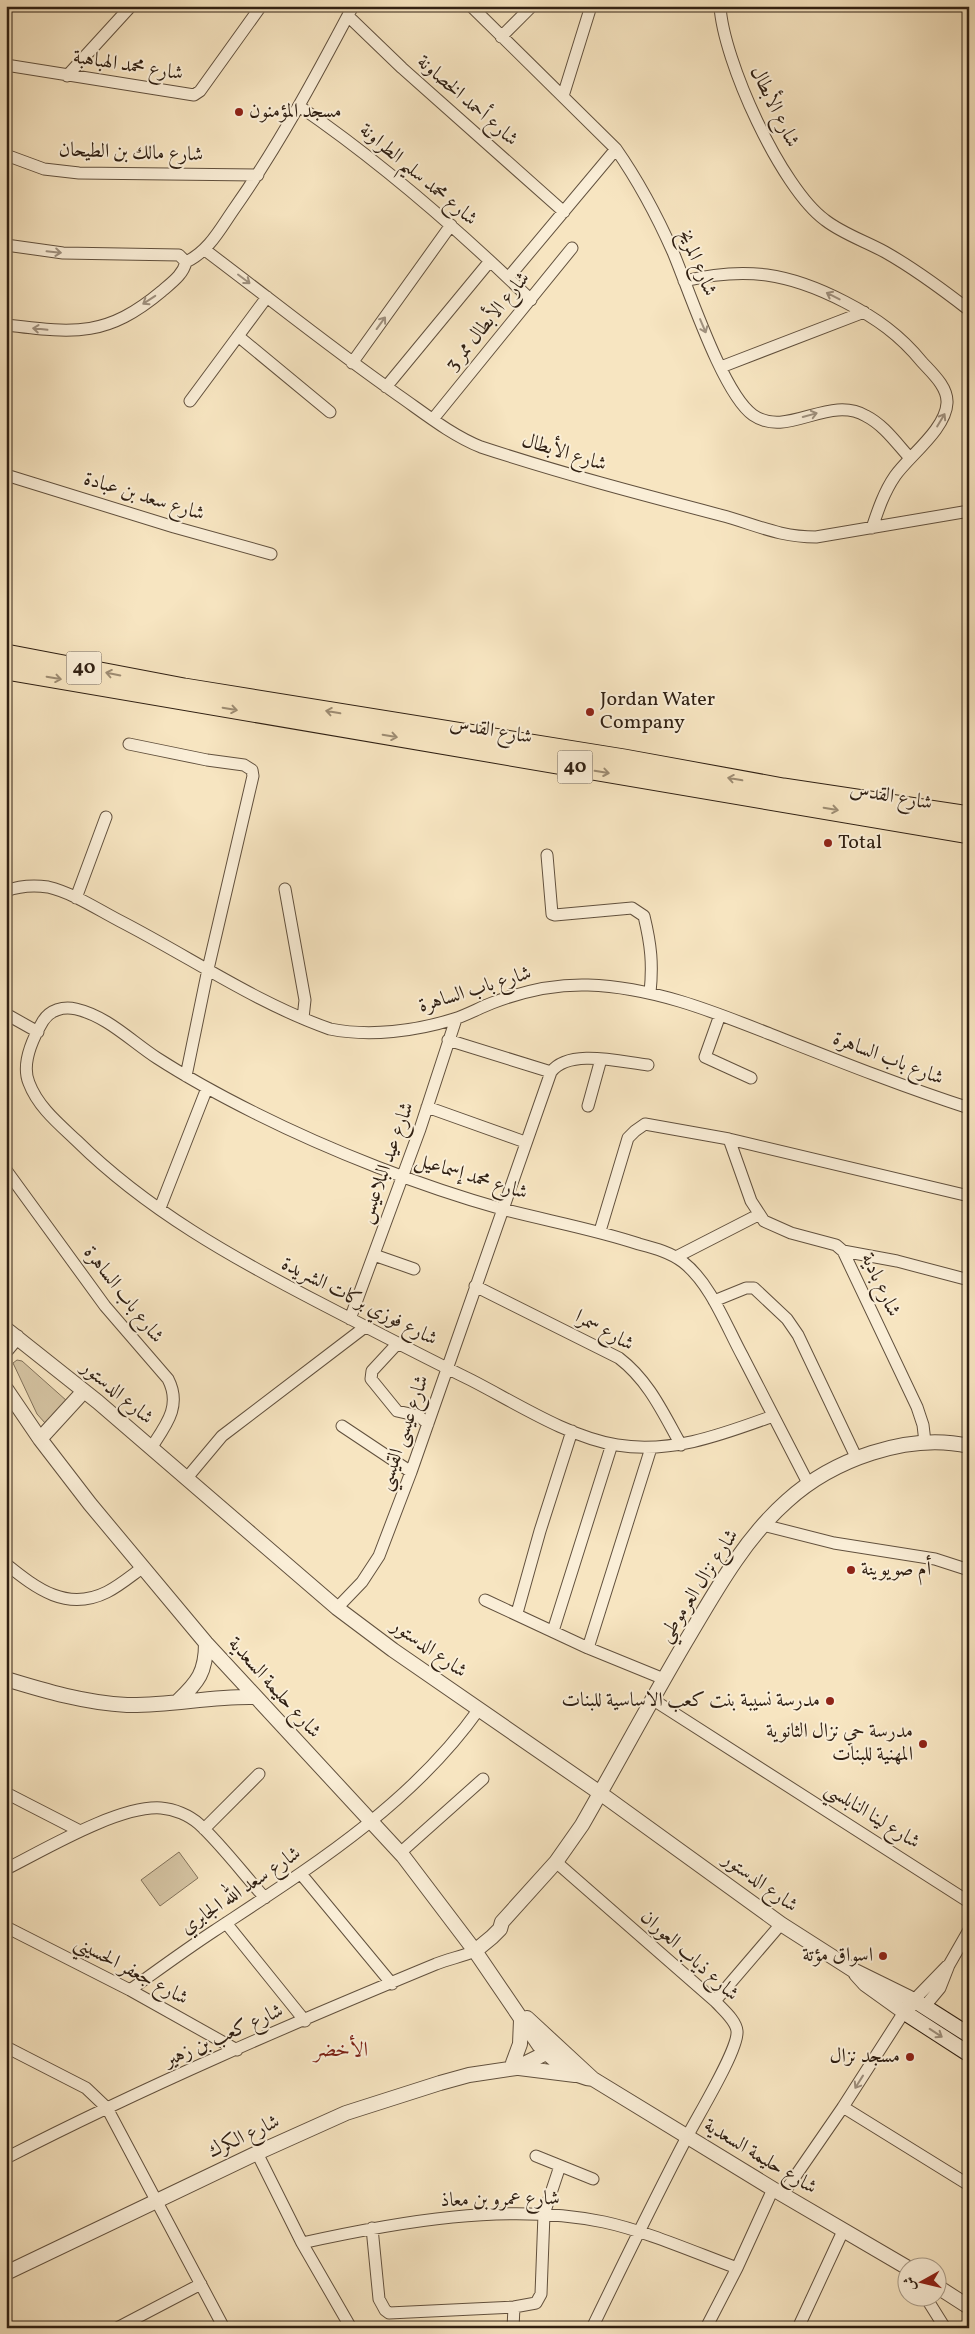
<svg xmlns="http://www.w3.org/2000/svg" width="975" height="2334" font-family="Vollkorn,Amiri,serif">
  <rect width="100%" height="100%" fill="#f7e5c1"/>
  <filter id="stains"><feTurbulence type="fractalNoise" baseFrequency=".004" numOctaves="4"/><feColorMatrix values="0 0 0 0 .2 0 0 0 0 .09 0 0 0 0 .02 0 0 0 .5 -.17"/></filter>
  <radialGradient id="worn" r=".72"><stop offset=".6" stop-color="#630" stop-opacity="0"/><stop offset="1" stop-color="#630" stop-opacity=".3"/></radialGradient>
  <path fill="#d5c4a3" stroke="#82725b" d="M17,1360L22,1361L67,1401L45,1423L37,1414L13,1363Z
    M179,1852L198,1878L160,1906L141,1880Z"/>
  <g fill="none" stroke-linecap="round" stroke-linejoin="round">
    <g stroke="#62513e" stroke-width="13">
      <path id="minor" d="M471,6L616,149C639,182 657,216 673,252C689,290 723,394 753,415C787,439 829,394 866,416C884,425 897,444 910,458
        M720,6C723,60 781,188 825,220C843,234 865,241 885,252C915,269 942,289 969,310
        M348,16L402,68L564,212
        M501,37L532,6
        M6,65L194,95L200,91L261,6
        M67,76L131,6
        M563,96L591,6
        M299,106C382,163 459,230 531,300
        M6,155L44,169L79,173L258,175
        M6,245L63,253L179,255L186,262C183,275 171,283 162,291C106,338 74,333 6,325
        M205,250C269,298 332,349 398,395C424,413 451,435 481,447C560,473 640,494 720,515C755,524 778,537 816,537L969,511
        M186,262C209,251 220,229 234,209C279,145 316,76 353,6
        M508,278L616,149
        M684,281C746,266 789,273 845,302C876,318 900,335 922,362C932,373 948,387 947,403C946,429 909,456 895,476C884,492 878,510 872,528
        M238,336L330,412
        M352,363L451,225
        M721,367L864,312
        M386,387L490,261
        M190,401L267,297
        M433,419L572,248
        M6,475L174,527L271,554
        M129,744L207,760L244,765L252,770L253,776L208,969L186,1076
        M547,855L552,914L555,915L632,908L644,916C651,945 653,964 650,993
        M285,889L305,1000L303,1018
        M6,891C19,886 34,885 48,887C73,893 97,909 120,921C190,957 256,1003 330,1029C370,1037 416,1031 454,1019C467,1015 479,1008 492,1003C523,991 555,984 588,985C652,987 712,1011 770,1034C836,1060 901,1086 969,1108
        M76,898L106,817
        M6,1014L38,1032
        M720,1015L705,1057L751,1078
        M448,1040L551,1072
        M588,1106L601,1059
        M427,1107L525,1142
        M729,1139L751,1201L764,1221L791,1233L836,1245L843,1251L917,1407L923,1425L925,1442
        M6,1170L105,1306L168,1379C182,1406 166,1425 151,1448
        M160,1208L207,1088
        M600,1231L628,1138L635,1131L645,1124L729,1139L969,1196
        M843,1251L897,1261L969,1280
        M374,1255L414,1269
        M676,1257L758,1215
        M475,1286L619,1358C649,1381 663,1413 681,1445
        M714,1301L746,1288H754L787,1319L798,1335L857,1459
        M350,1319L420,1129L456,1019
        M397,1344L372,1371L371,1379L397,1411L419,1416L428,1424
        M773,1416C723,1434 672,1454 617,1445C568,1437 516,1403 471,1380C420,1355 370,1329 320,1303C233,1258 147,1210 77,1141C59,1124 38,1107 29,1083C21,1064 33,1038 43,1021C50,1010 63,1006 76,1009C107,1016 131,1041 157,1058C188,1078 221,1096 255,1113C331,1151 420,1186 502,1209C548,1221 594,1229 639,1244C654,1248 670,1252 683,1262C711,1284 726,1326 743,1357C765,1399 786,1441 808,1483
        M342,1426L411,1472
        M186,1479L222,1436L365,1327
        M763,1525L834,1543L935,1559L969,1570
        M6,1564C37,1589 67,1612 107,1592C119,1586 131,1576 142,1568
        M485,1600L588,1648L664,1679
        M337,1608L362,1582L379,1556L411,1472L551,1072C569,1048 621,1062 648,1065
        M517,1613L540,1531L572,1431
        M553,1631L612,1444
        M588,1648L651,1448
        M652,1699L969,1902
        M6,1793L80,1831
        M204,1829L259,1774
        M400,1853L483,1779
        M556,1862L715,2001C722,2009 736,2020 737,2031C739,2049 697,2117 687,2137C654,2200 623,2264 592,2328
        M6,1869C44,1850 119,1805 161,1808C174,1809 189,1815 199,1824C221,1844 245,1876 265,1898
        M301,1874L392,1984
        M226,1923L305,2021
        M6,1927L130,1990L237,2050
        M130,1990C158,1970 185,1950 214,1931C311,1867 411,1805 479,1709
        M914,2000L947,1966
        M715,2001L781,1924
        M925,2006L940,1988L949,1965L969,1930
        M6,2047L86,2088L107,2108L224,2328
        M843,2107L969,2185
        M257,2153L302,2243C397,2222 507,2202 604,2222C646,2231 696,2253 737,2268L773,2189
        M536,2156L593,2179
        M6,2158C146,2086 291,2024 436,1964C449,1959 463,1956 475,1951
        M783,2194L843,2107L904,2012
        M372,2228L379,2299L385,2310L389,2313L514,2307L536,2303L541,2294L544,2214L560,2166
        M302,2243L351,2328
        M925,2296L945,2328
        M117,2328L201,2284
        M513,2328L514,2307
        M706,2328L737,2268
        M798,2328L843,2231"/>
    </g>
    <g stroke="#62513e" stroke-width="16">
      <path id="tertiary" d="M6,1329L98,1402L337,1608L393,1650L600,1793L781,1924L853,1970L914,2000
        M6,1350L17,1337
        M6,1389L40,1439L90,1504L206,1643L403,1856L475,1951L539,2045C552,2059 574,2078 593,2079
        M40,1439L84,1391
        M6,1679C45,1691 86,1703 127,1705C169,1706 211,1696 254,1697
        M178,1701C198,1682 206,1672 206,1643
        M475,1951L492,1937L500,1929L502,1922L556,1862L582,1825C617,1764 650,1702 686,1641C715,1592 744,1539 787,1501C832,1460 908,1432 969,1446
        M856,1974L865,1984L904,2012
        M527,2018L593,2079L773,2189L908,2268
        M513,2063L520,2044L521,2020
        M519,2068L575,2075
        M6,2273L257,2153L346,2113L440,2083L469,2075L516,2068L558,2047
        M938,2287L969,2307"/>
    </g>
    <g stroke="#302013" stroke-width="17">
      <path id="secondary" d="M969,2035L914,2000L904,2012L969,2054"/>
    </g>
    <g stroke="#302013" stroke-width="21">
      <path id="trunk" d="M6,654L184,688L624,759L783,788L969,816
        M6,670L969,834"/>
    </g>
    <use href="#minor" stroke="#faeed7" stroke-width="11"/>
    <use href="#tertiary" stroke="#faeed7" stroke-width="14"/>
    <use href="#secondary" stroke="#faeed7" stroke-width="15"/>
    <use href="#trunk" stroke="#f7e5c1" stroke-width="19"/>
  </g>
  <defs><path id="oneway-shaft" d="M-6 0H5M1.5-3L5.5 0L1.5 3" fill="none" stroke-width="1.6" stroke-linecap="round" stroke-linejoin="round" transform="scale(1.25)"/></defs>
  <g stroke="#9f917f">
    <use href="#oneway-shaft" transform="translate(54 252) rotate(6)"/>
    <use href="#oneway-shaft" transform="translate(244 279) rotate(37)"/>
    <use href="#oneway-shaft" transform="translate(833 296) rotate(-153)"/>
    <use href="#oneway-shaft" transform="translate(149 300) rotate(147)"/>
    <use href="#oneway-shaft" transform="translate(381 323) rotate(-54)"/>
    <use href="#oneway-shaft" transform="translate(703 326) rotate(67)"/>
    <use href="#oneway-shaft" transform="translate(40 329) rotate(-174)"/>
    <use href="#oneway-shaft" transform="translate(810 415) rotate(-15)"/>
    <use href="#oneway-shaft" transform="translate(941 420) rotate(-59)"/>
    <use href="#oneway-shaft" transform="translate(936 2033) rotate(33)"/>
    <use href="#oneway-shaft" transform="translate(859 2082) rotate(122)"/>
  </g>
  <g stroke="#9d8c73">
    <use href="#oneway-shaft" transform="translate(113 674) rotate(-169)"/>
    <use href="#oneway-shaft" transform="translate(54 678) rotate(10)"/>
    <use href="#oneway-shaft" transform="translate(230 709) rotate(10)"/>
    <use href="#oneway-shaft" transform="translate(333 712) rotate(-170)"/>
    <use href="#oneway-shaft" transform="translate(390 736) rotate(10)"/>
    <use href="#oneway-shaft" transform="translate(602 772) rotate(9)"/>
    <use href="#oneway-shaft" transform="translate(735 779) rotate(-170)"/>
    <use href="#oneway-shaft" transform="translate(831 809) rotate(10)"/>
  </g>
  <g fill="#8f2418" stroke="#faeed7" stroke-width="2">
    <circle cx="239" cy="112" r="5"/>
    <circle cx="590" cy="712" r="5"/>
    <circle cx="828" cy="843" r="5"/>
    <circle cx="851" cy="1570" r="5"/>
    <circle cx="830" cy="1701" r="5"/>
    <circle cx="923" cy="1744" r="5"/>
    <circle cx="883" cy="1956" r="5"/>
    <circle cx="910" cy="2057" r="5"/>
  </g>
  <g text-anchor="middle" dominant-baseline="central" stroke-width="4" stroke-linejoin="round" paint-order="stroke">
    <g fill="#faeed7" stroke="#6d5e4e" stroke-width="1">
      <rect x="66.5" y="651.5" width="35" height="33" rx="4"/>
      <rect x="557.5" y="750.5" width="35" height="33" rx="4"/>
    </g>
    <g font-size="19" font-weight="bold" fill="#302013">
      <text x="84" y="668">40</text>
      <text x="575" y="767">40</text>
    </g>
    <g font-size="20" fill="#302013" stroke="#faeed7">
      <text transform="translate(128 66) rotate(9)">شارع محمد الهباهبة</text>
      <text transform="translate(467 101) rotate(41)">شارع أحمد الخصاونة</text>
      <text transform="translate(774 107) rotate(64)">شارع الأبطال</text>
      <text transform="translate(131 153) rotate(2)">شارع مالك بن الطيحان</text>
      <text transform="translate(418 175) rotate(40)">شارع محمد سليم الطراونة</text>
      <text transform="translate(697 263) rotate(67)">شارع المريخ</text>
      <text transform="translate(488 322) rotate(-51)">شارع الأبطال ممر 3</text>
      <text transform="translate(564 453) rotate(17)">شارع الأبطال</text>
      <text transform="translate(144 497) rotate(17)">شارع سعد بن عبادة</text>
      <text transform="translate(491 731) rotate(10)">شارع القدس</text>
      <text transform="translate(891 797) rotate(10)">شارع القدس</text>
      <text transform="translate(475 990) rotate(-17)">شارع باب الساهرة</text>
      <text transform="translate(888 1059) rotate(21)">شارع باب الساهرة</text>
      <text transform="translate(387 1163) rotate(-70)">شارع عيد البلاعيس</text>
      <text transform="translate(471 1177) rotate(17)">شارع محمد إسماعيل</text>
      <text transform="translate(880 1285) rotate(65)">شارع بادية</text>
      <text transform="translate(123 1295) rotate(52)">شارع باب الساهرة</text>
      <text transform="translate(359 1302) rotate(27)">شارع فوزي بركات الشريدة</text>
      <text transform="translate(604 1331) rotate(29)">شارع سمرا</text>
      <text transform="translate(117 1393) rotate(40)">شارع الدستور</text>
      <text transform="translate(404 1433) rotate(-71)">شارع عيسى القيسي</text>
      <text transform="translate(699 1586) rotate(-57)">شارع نزال العرموطي</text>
      <text transform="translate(429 1649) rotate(35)">شارع الدستور</text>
      <text transform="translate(274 1688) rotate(48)">شارع حليمة السعدية</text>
      <text transform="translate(872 1816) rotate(32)">شارع لينا النابلسي</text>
      <text transform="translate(760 1883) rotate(36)">شارع الدستور</text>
      <text transform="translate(241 1891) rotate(-34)">شارع سعد الله الجابري</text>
      <text transform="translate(689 1956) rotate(42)">شارع ذياب العوران</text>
      <text transform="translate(131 1971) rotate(28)">شارع جعفر الحسيني</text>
      <text transform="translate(224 2036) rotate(-24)">شارع كعب بن زهير</text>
      <text transform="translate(244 2137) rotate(-25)">شارع الكرك</text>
      <text transform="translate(760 2157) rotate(31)">شارع حليمة السعدية</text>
      <text transform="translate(500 2200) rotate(-1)">شارع عمرو بن معاذ</text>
    </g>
    <g font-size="20" fill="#302013" stroke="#faeed7" text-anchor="start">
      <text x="249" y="112">مسجد المؤمنون</text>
      <text x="600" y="700">Jordan Water<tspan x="600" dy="23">Company</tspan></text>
      <text x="838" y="843">Total</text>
      <text x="861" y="1570">أم صويوينة</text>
      <text x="820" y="1701" text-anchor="end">مدرسة نسيبة بنت كعب الاساسية للبنات</text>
      <text x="913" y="1732" text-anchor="end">مدرسة حي نزال الثانوية<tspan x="913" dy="23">المهنية للبنات</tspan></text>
      <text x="873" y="1956" text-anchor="end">اسواق مؤتة</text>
      <text x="900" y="2057" text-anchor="end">مسجد نزال</text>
    </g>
    <g font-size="21" fill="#7a1f14" stroke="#faeed7">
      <text x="341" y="2050">الأخضر</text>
    </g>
  </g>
  <rect width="975" height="2334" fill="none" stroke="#f7e5c1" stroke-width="25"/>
  <rect x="8" y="8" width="960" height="2319" fill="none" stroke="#302013" stroke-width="2.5"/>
  <rect x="12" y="12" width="950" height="2309" fill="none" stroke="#302013"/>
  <g transform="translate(922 2282) rotate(262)"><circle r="24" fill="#faeed7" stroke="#a99c89"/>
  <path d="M0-4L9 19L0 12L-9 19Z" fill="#8f2418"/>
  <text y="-8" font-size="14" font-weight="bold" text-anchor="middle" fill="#302013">ش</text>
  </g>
  <rect width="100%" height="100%" filter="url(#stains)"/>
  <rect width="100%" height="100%" fill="url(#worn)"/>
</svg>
